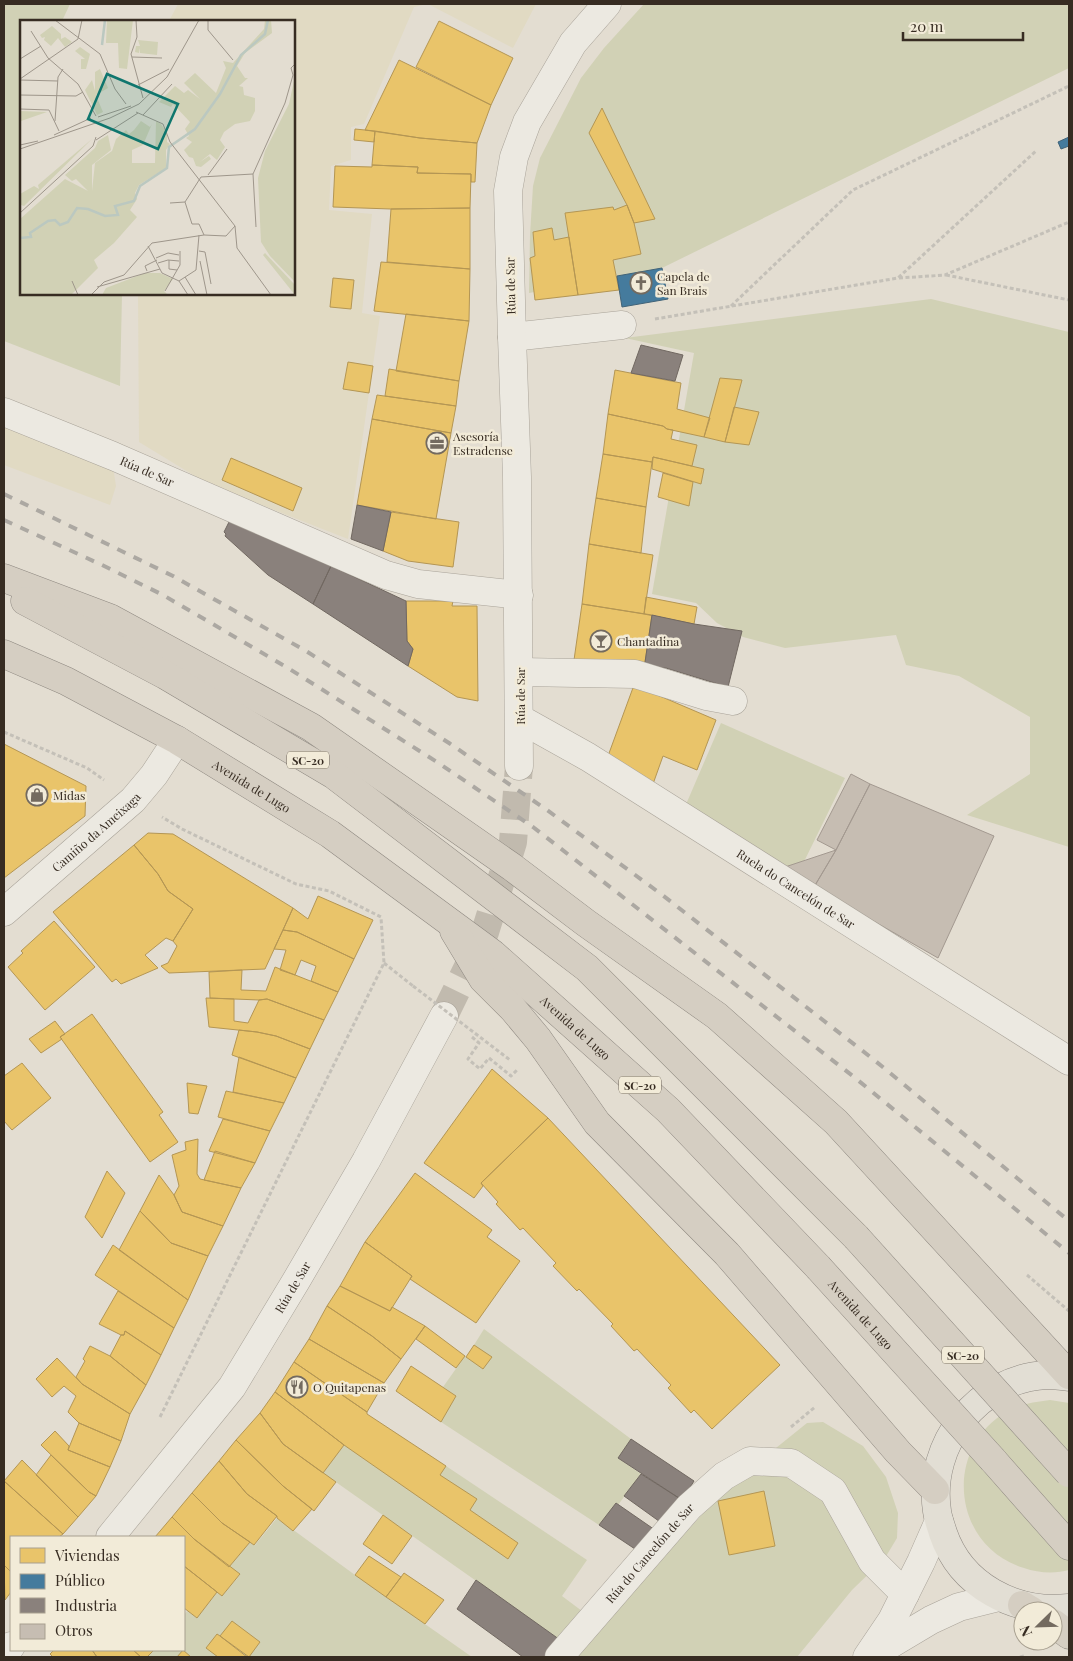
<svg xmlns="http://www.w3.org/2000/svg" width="1073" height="1661" font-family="'Playfair Display',serif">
  <rect width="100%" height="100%" fill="#e3ddd1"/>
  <path fill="#e1dac3" d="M178,4H427L414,7L364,124L351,127V160L331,166L329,210L372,214L362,313L380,316L348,539L208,484L139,442L138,294H294V21H169Z
    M428,4H536L513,48Z
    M4,427L113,467L116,486L110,505L4,465Z"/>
  <path fill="#d1d1b5" d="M4,4H70L62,21H21V294H122L120,386L4,341Z
    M644,4H1069V68L662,268L615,278L529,293L530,235L533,186L540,158L581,78L604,48Z
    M931,299L1069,332V847L967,815L1030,774V717L959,676L906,665L896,635L785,648L743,637L717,623L696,603L652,594L694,353L625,338Z
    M721,723L845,778L795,880L684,809Z
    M484,1329L631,1439L618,1458L641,1474L618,1505L616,1504L599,1525L441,1422L456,1396L443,1387L465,1356L483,1369L491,1357L474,1345Z
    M1050,1400L1069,1403V1570C1055,1574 1038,1573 1024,1568C953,1547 942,1450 1006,1412C1019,1404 1035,1402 1050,1400Z
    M823,1422L863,1446L886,1477L898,1513L897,1538L885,1558L852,1590L797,1657H574L724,1490L807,1423Z
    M344,1445L508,1558L518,1543L470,1510L440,1475L446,1466L587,1560L562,1596L586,1614L563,1642L323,1473Z
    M277,1518L355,1575L472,1657H147L154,1650H184V1615L187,1611L197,1618L217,1592L223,1595L240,1575L229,1567L250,1542L255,1545Z"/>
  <path fill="#e9c46a" stroke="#b49654" d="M439,21L513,58L491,105L416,67Z
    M399,60L491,105L477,143L420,138L365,130Z
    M602,108L655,219L634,223L627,205L589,133Z
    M355,129L375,131L374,142L354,140Z
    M375,131L420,138L477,143L475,182H471V174L417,173L418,167L372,165Z
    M372,165L418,167L417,173L471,174L470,208L391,209L333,207L335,166L372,167Z
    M627,205L634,223L641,254L613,260L619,290L578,295L565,213L613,207L614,210Z
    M470,208V269L387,262L391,209Z
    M552,228L554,240L569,237L578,295L535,300L530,258L535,256L533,232Z
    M381,262L470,269L469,321L374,311Z
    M333,278L354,280L351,309L330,307Z
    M406,314L469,321L459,381L396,371Z
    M348,362L373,366L369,393L343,389Z
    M389,369L459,381L456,406L385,396Z
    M615,370L681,383L677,409L710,418L704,437L667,429L663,426L608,414Z
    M720,378L742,380L725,442L704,437Z
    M377,395L456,406L451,433L372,419Z
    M734,407L759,412L749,445L725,442Z
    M608,414L663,426L667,429L673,430L671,439L697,445L692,466L653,457L652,462L603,454Z
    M372,419L451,433L436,519L357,505Z
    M603,454L652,462L646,507L596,498Z
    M653,457L704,469L701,484L652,469Z
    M231,458L302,488L293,511L222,480Z
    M663,473L693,482L689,506L658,497Z
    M596,498L646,507L641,553L589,544Z
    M391,512L459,522L453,567L408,561L383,551Z
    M589,544L653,555L644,614L582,604Z
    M646,597L697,607L694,624L644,614Z
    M406,601H453L452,606H477L478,701L457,697L408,666L413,649L407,641Z
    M582,604L652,615L644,669L574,660Z
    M634,685L716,720L697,770L663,756L653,784L608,756Z
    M4,744L86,786L85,816L4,878Z
    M148,833L173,834L293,908L265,969L169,973L161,966L168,963L177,946L173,941L193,909L168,891L158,874L134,845Z
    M134,845L158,874L168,891L193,909L173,941L166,938L145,955L158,968L121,984L116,979L112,982L53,912Z
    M318,896L373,920L354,959L297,932L283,930L293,908L308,919Z
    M54,921L95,967L45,1010L8,967L23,953L21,951Z
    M283,930L297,932L354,959L338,992L311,981L316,966L301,960L295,975L280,970L286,950L274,949Z
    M275,967L338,992L324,1020L267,999L259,1000L210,998L209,972L242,970L241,990L266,991Z
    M206,998L234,999V1021L248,1023L259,1000L267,999L324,1020L310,1049L276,1036L257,1032L209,1027Z
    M92,1014L163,1112L159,1115L178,1142L150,1162L60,1037Z
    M55,1021L65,1034L60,1037L62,1039L41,1053L29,1039Z
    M239,1030L257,1032L276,1036L310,1049L296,1078L232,1055Z
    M239,1057L296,1078L284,1103L233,1092Z
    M22,1063L51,1098L12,1130L4,1121V1076Z
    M492,1069L548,1118L481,1183L483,1186L474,1198L424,1163Z
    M187,1083L207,1086L198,1114L189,1113Z
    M226,1091L284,1103L270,1131L218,1117Z
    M548,1118L780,1365L712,1429L694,1410L691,1413L668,1388L671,1385L637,1349L634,1351L611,1326L613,1324L579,1289L577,1291L553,1266L556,1263L523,1228L520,1230L496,1204L498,1202L481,1183Z
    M223,1119L270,1131L255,1163L209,1151Z
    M198,1139L197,1174L200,1179L241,1188L223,1226L182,1212L174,1195L179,1186L172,1155L186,1150L185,1142Z
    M215,1151L255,1163L241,1188L204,1180Z
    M107,1171L125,1193L102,1238L85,1217Z
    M415,1173L492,1230L487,1237L520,1261L476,1323L410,1279L412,1276L365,1242Z
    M159,1175L174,1195L182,1212L223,1226L208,1256L171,1243L140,1211Z
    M140,1211L171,1243L208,1256L188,1300L119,1250Z
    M365,1242L412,1276L390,1311L340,1286Z
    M113,1245L188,1300L174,1328L95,1275Z
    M340,1286L390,1311L392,1307L425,1326L401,1359L372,1336L327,1306Z
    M118,1291L174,1328L161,1355L125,1331L124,1335H121L99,1324Z
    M327,1306L372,1336L401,1359L384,1383L309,1339Z
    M425,1326L465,1356L456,1368L416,1339Z
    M125,1331L161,1355L146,1385L110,1356L121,1335H124Z
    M309,1339L384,1383L367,1412L294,1362Z
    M474,1345L492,1357L483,1369L466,1357Z
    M90,1346L110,1356L146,1385L130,1414L82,1384L76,1377L85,1361L83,1359Z
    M57,1358L82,1384L130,1414L121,1441L79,1423L68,1412L76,1396L64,1386L52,1397L36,1379Z
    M294,1362L367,1412V1414L446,1466L440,1475L477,1499L470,1510L518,1543L508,1559L344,1445L275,1392Z
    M411,1366L456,1396L441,1422L396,1391Z
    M275,1392L344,1445L323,1473L283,1444L260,1413Z
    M260,1413L283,1444L336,1482L314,1511L283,1486L236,1440Z
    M79,1423L121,1441L110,1467L68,1450Z
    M55,1431L69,1446L68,1450L110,1467L96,1496L89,1492L41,1445Z
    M236,1440L283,1486L312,1509L293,1531L277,1518V1516L247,1494L219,1461Z
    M51,1455L89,1492L96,1496L78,1517L36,1475Z
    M22,1460L78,1517L63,1534L4,1481Z
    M219,1461L247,1494L277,1516L254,1545L222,1523L192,1493Z
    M4,1481L63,1534L59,1537H11V1572L4,1565Z
    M764,1491L775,1546L729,1555L718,1501Z
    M192,1493L222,1523L250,1542L229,1567L194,1539L172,1517Z
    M383,1515L412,1536L392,1564L363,1544Z
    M172,1517L194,1539L240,1574L222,1596L184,1566V1537H155Z
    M369,1556L401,1577L386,1597L355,1575Z
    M4,1565L11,1572V1592L5,1600Z
    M184,1566L217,1592L197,1618L184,1608Z
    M404,1573L444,1600L425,1624L386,1597Z
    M232,1621L260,1642L249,1657L220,1636Z
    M217,1634L220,1636L247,1657H218L206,1648Z
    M54,1650H92L97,1657H53L50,1654Z
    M92,1650H133L141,1657H97Z
    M133,1650H154L147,1657H141Z
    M183,1650L191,1657H177Z"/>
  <path fill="#457b9d" stroke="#416378" d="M1069,137V146L1061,149L1058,142Z
    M662,268L668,299L622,307L617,276Z"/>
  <path fill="#8a817c" stroke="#716861" d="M641,345L683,355L675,381L631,373Z
    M357,505L391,512L383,551L351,539Z
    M230,520L331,566L313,604L268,575L225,536L226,534L224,532Z
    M331,566L406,601L407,641L413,649L408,666L313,604Z
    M652,615L694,624L742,631L728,687L666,668L644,669Z
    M631,1439L694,1481L682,1500L618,1458Z
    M641,1474L682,1500L663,1524L624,1496Z
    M616,1503L658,1532L641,1553L599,1525Z
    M476,1580L563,1642L549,1657H523L457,1609Z"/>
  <path fill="#c6bdb2" stroke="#a39990" d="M851,774L870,784L836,850L817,840Z
    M870,784L994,836L938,958L814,887L836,850Z
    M836,850L814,887L782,868Z"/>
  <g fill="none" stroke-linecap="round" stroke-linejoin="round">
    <path stroke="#c1baae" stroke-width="28" stroke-dasharray="28 14" stroke-linecap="butt" d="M444,1016L485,932L513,842L519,766"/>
    <g stroke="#a9a399" stroke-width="29">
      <g id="minor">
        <path d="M512,337L622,325"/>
        <path id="s1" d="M4,412L113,456L386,575L418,584L519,595"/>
        <path d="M520,672L635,674L706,696L733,701"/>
        <path id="s2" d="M520,719L588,757L1069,1061"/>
        <path d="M519,766L517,477L512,337L508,191L514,157L527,122L573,43L607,4"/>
        <path id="s3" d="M4,912L133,800L154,775L177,740"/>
        <path id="s4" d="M110,1537L232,1387L296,1281L366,1161L444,1016"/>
        <path d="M4,1654L11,1646"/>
        <path d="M874,1654L931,1620L959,1607L999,1597"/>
        <path id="s5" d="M559,1657L689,1507L724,1476L750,1461L791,1463L833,1491L872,1561L905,1594"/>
        <path d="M867,1657L892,1620L921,1562L939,1521"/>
      </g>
    </g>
    <g stroke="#8e8880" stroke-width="29">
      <path id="major" d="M1069,1377C1062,1376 1054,1375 1047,1375C978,1378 927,1444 937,1511C938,1519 941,1526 943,1533C961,1586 1015,1614 1069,1608"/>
    </g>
    <g stroke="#8e8880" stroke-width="29">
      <g id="highway">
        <path d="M4,578L110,618L311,727L512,867L586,923L717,1016L836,1122L1069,1375"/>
        <path d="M25,601L165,675L334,775L587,968L856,1237"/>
        <path id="s6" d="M4,654L66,681L177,740L330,834L493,954L668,1110L818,1267"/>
        <path d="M454,931L483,979L513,1009L538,1039L597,1123L727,1254L898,1452L935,1490"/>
        <path d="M993,1460L1069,1546"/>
        <path d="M1022,1605L1032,1611"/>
        <path d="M1053,1623L1069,1635"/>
      </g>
    </g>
    <path stroke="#c4c0b8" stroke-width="3" stroke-dasharray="4 2.5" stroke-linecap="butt" d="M946,275L1069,300
      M899,278L945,275L1069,222
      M731,306L853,190L1069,86
      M655,319L898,278L1037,150
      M4,732L87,768L104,780
      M384,963L413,986
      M472,1037L479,1043L468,1059L480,1069L489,1058L511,1076L518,1069
      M1027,1275L1069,1311
      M160,1417L384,963L381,917L329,891L296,884L182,829L162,817
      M791,1427L815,1407
      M1020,1657L1024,1656V1657"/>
    <use href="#minor" stroke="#ece9e1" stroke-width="28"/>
    <use href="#major" stroke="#e2ded4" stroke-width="28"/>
    <use href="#highway" stroke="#d5cec2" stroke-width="28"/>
    <path stroke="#aca8a2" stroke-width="4" stroke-dasharray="9 9" stroke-linecap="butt" d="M4,494L173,576L306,651L449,743L547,810L661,894L873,1059L1069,1221
      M4,520L102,565L163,595L288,668L437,762L533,827L854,1077L1069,1253"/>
    <g stroke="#8e8880" stroke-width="29" stroke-linecap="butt">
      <g id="highway-bridge">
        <path d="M856,1237L1069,1473"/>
        <path id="s7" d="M818,1267L993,1460"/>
      </g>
    </g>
    <path stroke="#c4c0b8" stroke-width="3" stroke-dasharray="4 2.5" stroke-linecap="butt" d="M413,986L510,1060"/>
    <use href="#highway-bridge" stroke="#d5cec2" stroke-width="28"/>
  </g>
  <defs>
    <g id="church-ring" transform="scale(1.125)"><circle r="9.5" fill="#f2ebd8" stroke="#736a5f" stroke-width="1.5"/><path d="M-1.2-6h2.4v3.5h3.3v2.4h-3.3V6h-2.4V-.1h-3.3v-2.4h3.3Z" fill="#736a5f"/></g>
    <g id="office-ring" transform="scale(1.125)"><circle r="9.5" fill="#f2ebd8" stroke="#736a5f" stroke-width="1.5"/><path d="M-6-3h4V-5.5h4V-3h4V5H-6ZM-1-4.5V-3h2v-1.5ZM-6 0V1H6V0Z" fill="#736a5f"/></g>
    <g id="bar-ring" transform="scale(1.125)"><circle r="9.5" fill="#f2ebd8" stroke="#736a5f" stroke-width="1.5"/><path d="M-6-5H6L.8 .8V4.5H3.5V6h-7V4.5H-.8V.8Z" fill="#736a5f"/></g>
    <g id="shop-ring" transform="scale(1.125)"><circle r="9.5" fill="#f2ebd8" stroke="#736a5f" stroke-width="1.5"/><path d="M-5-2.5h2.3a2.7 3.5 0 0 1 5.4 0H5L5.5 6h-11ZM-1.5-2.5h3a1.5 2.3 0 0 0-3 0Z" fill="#736a5f"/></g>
    <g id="restaurant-ring" transform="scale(1.125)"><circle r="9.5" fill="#f2ebd8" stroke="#736a5f" stroke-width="1.5"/><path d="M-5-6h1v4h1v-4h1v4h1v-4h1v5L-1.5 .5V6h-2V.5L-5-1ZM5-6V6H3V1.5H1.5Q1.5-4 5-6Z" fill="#736a5f"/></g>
  </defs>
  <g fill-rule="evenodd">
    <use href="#church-ring" x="641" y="283"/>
    <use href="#office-ring" x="437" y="443"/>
    <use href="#bar-ring" x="601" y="641"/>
    <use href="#shop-ring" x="37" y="795"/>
    <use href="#restaurant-ring" x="297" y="1387"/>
  </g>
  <g text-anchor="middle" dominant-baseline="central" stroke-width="5" stroke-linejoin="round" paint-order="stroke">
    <g fill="#f2ebd8" stroke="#6f6559" stroke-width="1">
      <rect x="287" y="751.5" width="42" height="17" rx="4"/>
      <rect x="619" y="1076.5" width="42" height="17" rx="4"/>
      <rect x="942" y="1346.5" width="42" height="17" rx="4"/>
    </g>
    <g font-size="11" font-weight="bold" fill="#372c22">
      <text x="308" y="760">SC-20</text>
      <text x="640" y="1085">SC-20</text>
      <text x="963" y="1355">SC-20</text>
    </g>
    <g font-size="12" fill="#372c22" stroke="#f2ebd8" text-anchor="start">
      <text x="657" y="276">Capela de<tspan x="657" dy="14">San Brais</tspan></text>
      <text x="453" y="436">Asesoría<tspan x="453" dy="14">Estradense</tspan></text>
      <text x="617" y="641">Chantadina</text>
      <text x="53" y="795">Midas</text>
      <text x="313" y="1387">O Quitapenas</text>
    </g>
    <g font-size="12" fill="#372c22" stroke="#f2ebd8">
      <text transform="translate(510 286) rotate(-91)">Rúa de Sar</text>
      <text stroke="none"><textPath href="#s1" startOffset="155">Rúa de Sar</textPath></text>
      <text transform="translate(520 696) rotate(-90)">Rúa de Sar</text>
      <text stroke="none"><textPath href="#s6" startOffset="281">Avenida de Lugo</textPath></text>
      <text stroke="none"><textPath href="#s3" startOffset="122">Camiño da Ameixaga</textPath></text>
      <text stroke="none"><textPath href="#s2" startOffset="324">Ruela do Cancelón de Sar</textPath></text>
      <text stroke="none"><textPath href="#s6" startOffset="686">Avenida de Lugo</textPath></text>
      <text stroke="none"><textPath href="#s4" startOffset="310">Rúa de Sar</textPath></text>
      <text stroke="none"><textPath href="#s7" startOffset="64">Avenida de Lugo</textPath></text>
      <text stroke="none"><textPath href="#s5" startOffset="138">Rúa do Cancelón de Sar</textPath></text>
    </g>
  </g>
  <g transform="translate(20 20)">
    <rect width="275" height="275" fill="#e3ddd1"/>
    <path d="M87,0H113L107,49L99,48L98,23H86ZM245,0H251L252,13L225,33L217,46L225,58H228L219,66L223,67L224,75L235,78V91L230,101L215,104L204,112L200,120L205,127L197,140L190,134L180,142L189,136L191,139L181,147L176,146L173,138L169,137L164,130L172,122L166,118L169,116L165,109L170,102L153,84L151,87L139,82L155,66L164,73L168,70L180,79L164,63L175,53L196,73L206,48L203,41L213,43L244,9ZM32,6L41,14V19L45,17L52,22L45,27L38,18L31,26L24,20L25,17L22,18L20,15ZM118,20L138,22L137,35L120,33V28L119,33L115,32L116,26H120ZM60,27L70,34L66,49H61V39H65L55,31ZM80,49L88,68L76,75L75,73L83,92L77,95L65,70L72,60L75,71V52ZM275,56V262L250,236L241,222L238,158L245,131L269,84ZM0,91L27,92L1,101V120ZM121,101L130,107L132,104L123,125L112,130V143H135L136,101L141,104L147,113V122L150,124L146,130V148L119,165L115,173L117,179L110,190L117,197L94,223L74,240L78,248L51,275H0V199L45,159L68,171L56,159L52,161L45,155L75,128L78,121L88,115L91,130L72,145V171L75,143L92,131L96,119L106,110L109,114L114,110ZM72,119L4,186L1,185L0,174L14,166L19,169L18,165ZM245,233L275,265V275L243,235ZM125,253H140L153,259L144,271L148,275H82L86,268Z" fill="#d1d1b5"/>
    <path fill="none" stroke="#bbc8c0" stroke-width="2.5" d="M82,25L85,0M0,218L11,217L10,213L28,201L35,200L40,205L48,202L57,188L68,189L85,196L98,195L95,186L114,181L120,166L147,148L149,127L175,109L200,74L221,35L245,14L248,0"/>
    <path fill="none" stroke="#9e968b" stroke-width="1" d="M35,0L80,34L95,69L106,84M116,0L117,17L111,34L123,78M188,0V10L213,40M11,11L28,38L58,64L76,96M58,19L62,0M112,37L142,38M0,39L21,26M0,59L58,19M0,60L38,61M118,65L149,49M0,75L56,76L63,72M0,89L29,90L39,111M116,92L143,104L150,122L215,206M123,95L152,64M78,97L111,86M35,101L38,57L43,49M34,115L71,98M76,120L118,93M0,125L18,121M0,129L90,98L119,84L147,57L179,0M233,154L236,207M188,155L207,129M165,182L172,204H179L184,215M150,183L165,182L181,157L233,154L265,83L273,55L271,48L275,44M0,193L73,126L76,117M215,206L217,228L251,275M128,226L142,253L159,261L168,275M179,231L185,232L191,264M136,238L148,233L159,235M149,240V249L157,250M180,241L187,275M138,243L148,240L159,241M127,251L125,246L137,240M165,257L176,275M52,261L58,275M159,261L176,250L179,215M77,267L140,249M145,271L160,245V231M71,275L84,262L104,255L132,223L184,215L206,216L215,206"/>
    <path fill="#0f766e" fill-opacity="0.15" stroke="#0f766e" stroke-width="2.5" d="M87,54L158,84L138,129L68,99Z"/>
    <rect width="275" height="275" fill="none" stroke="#372c22" stroke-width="2.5"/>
  </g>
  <rect width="1073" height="1661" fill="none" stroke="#372c22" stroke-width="10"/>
  <rect x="10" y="1536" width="175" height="115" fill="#f2ebd8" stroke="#a79f8f"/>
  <rect x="20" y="1548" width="25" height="15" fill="#e9c46a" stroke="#a79f8f"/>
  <text x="55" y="1561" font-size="15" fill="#372c22">Viviendas</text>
  <rect x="20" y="1574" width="25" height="15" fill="#457b9d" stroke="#a79f8f"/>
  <text x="55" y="1586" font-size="15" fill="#372c22">Público</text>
  <rect x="20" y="1598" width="25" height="15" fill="#8a817c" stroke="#a79f8f"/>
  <text x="55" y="1611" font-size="15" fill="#372c22">Industria</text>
  <rect x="20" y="1624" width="25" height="15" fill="#c6bdb2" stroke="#a79f8f"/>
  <text x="55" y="1636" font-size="15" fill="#372c22">Otros</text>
  <g transform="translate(1038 1626) rotate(247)"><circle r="24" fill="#f2ebd8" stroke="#a79f8f"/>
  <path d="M0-4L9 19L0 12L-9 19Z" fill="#736a5f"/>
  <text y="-8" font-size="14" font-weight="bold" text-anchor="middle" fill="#372c22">N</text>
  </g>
  <path d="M903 32v8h120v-8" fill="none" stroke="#372c22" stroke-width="2.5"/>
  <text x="910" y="32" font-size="15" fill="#372c22" stroke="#f2ebd8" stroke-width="4" paint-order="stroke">20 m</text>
</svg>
